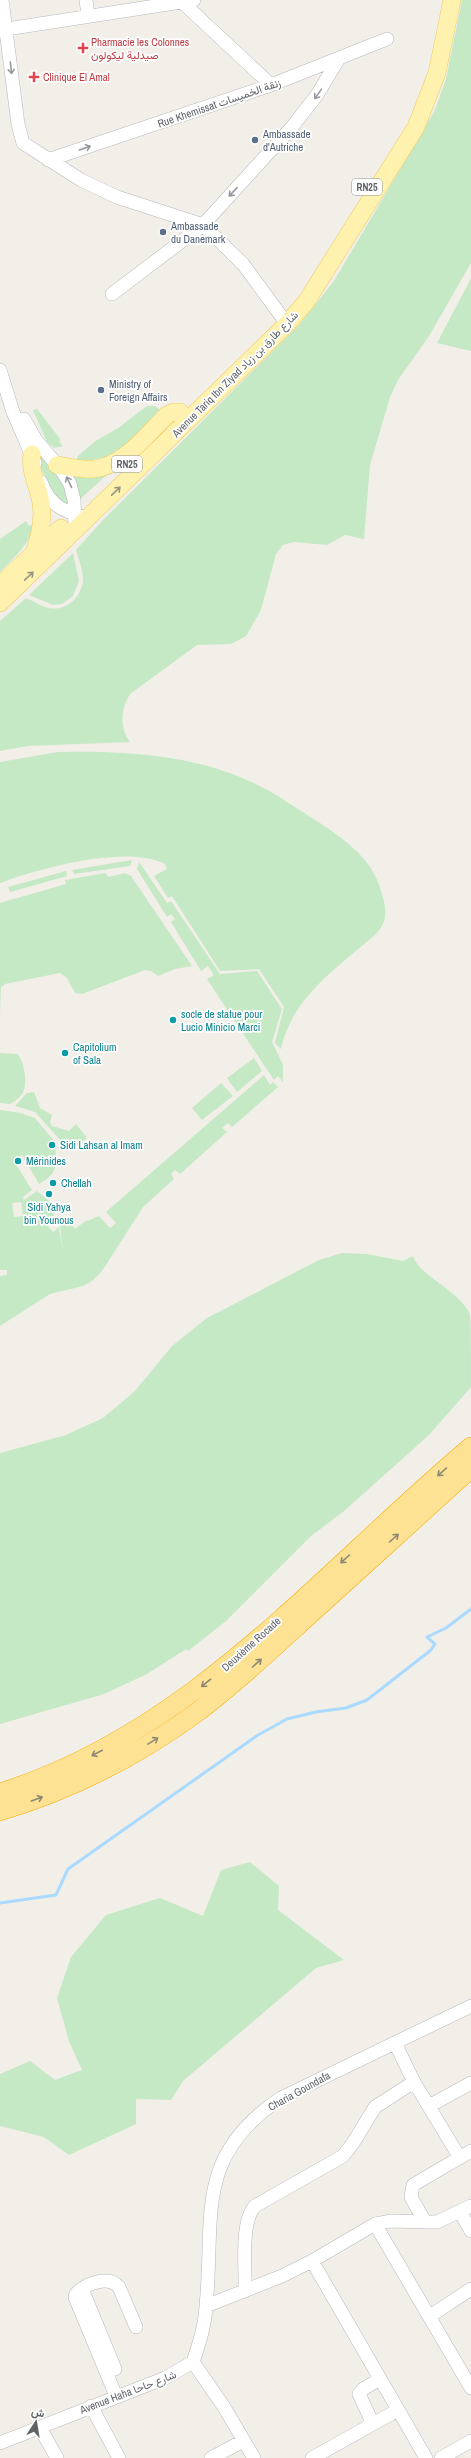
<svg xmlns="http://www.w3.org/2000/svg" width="471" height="2458" font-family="'Archivo Narrow',Vazirmatn,sans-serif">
  <rect width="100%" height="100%" fill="#f1efe8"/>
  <path fill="#c5e8c5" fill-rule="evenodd" d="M462,0H471V263L429,336L398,380L390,397L370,465L364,539L345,535L327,545L294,542L283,545L276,554L261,610L246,636L231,644L197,645L130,694C121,709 119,728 130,742L28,746L0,751V621L26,598C33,601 41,606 48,608C67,612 83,596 83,578C82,568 79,559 76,550L103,520L300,324L334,281L435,110L446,79Z
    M471,278V351L437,343L467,286Z
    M147,406H155L162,411C136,436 117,464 77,460V457L94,442L118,428Z
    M37,409L61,440L59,441L63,446L54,448L47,442L33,410Z
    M31,442L64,479L69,509L58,502L46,480Z
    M109,473L79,500L71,475Z
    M26,521L29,526L37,522C29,544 16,556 0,572V539Z
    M73,553L79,581L73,596L62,604L53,605L29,595Z
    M58,752C120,751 191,754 249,781C273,791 294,807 317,821C342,838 371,857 380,888C386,906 390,920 375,935C337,968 292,997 281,1049L275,1043L284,1007L259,969L220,971L172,896L168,898L154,876L167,869L165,864C127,844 40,868 0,883V762Z
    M132,860L130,866L74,874L72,870Z
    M139,862L167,903L171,901L220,974L257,971L282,1009L272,1042L283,1065V1082L278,1076L274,1080L242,1032L247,1028L243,1023L238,1026L207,979L214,975L208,966L201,971L171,922L175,919L171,914L167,917L137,869Z
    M66,871L67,876L10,892L8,887Z
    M105,873L109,877L125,873L131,876L192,966L175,969L158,976L151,971L145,970L82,994L75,993L67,978L60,973L5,984L1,987L0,1015V903L66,884L65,880Z
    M0,1053L17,1054C24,1059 27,1082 24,1090C22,1096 16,1101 10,1104L0,1103Z
    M254,1058L262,1071L237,1092L227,1078Z
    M264,1075L270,1085L273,1082L278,1087L232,1127L228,1123L222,1128L227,1132L180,1174L175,1170L171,1174L174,1179L143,1207L102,1271L92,1281L83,1286L50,1294L0,1326V1276L7,1275V1270H0V1110L20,1113L35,1118L54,1141L48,1143L49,1149L55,1148C58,1167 56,1174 39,1184L22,1155L13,1160L32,1190L23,1197L24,1200L37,1191L56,1207L52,1221L47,1225L53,1232L59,1227L63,1253L60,1225L67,1220L75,1229L87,1220L88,1221L99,1216L110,1228L116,1223L106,1212ZM21,1202L23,1216L14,1217L12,1203Z
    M221,1083L233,1096L202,1120L192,1108Z
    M34,1092L40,1108L52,1115L50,1122L52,1126L69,1131L76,1124L87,1138L70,1151L35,1112L15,1106L27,1093Z
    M342,1253L367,1254L403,1261L413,1256C419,1276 459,1290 470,1314C471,1322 471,1374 471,1387L429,1435L344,1511L311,1536L226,1621L188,1651L186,1649L147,1674L104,1694L0,1724V1453L66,1435L103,1418L135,1391L172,1346L207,1318L319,1260Z
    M250,1862L279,1886L278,1910L344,1960L316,1968L183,2081L171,2100L136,2099V2124L69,2155L44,2137L0,2126V2074L30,2061L55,2080L82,2070L69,2041L57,1998L71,1957L106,1915L160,1898L203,1916L221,1870Z"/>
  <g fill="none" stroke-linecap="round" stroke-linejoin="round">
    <path stroke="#aadaff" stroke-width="3" d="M0,1903L56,1895L68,1869L258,1735L287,1719L316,1712L346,1708L367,1700L431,1650L435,1644L427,1637L446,1628L471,1609"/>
    <g stroke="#b5b8bc" stroke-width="14">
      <path id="minor" d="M2,0L18,124L23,143L81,180L117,197L203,225L243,264L287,324
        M86,0L88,16
        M182,2L271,85
        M0,30L194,0
        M48,160L271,85L387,39
        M112,294L203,225L292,127L317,95L338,60
        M0,370L13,412L35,463
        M24,419L36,440L62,471L70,484L74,500L75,524
        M41,482C50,506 64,512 88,518
        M395,2043L414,2082L460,2158
        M429,2106L471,2083
        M460,2212L471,2231
        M425,2222L411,2197L413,2185L471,2151
        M375,2224L471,2388
        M312,2261L426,2458
        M82,2289L115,2369
        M245,2291C246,2269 240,2222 255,2206L343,2156L353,2143L375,2107L414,2082
        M206,2306L282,2276L312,2261L375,2224L390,2221L437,2222L471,2206
        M430,2316L471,2289
        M193,2362C199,2344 205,2326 206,2306C215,2216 193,2157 281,2098L471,2006
        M193,2362L224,2407L254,2458
        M116,2396L75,2297L76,2294C86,2283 109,2275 119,2287L136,2327
        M91,2406L119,2458
        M373,2424L359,2394L363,2389L380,2379
        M40,2428L57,2458
        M0,2443L165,2378L193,2362
        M211,2458L243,2441
        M312,2458L398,2410
        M441,2458L471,2441"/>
    </g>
    <g stroke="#f2c960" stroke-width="18">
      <path id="major" d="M32,454C30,469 35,480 39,494C45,514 41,534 34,553
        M57,465C69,467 82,470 94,469C124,466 146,435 167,415L173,412H180
        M0,585L61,528
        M0,603L287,324L306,302L416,127L437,73L452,0"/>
    </g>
    <g stroke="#f9ab00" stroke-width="20">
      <path id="highway" d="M0,1793C193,1733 321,1573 471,1447
        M0,1811C70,1790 137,1756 196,1713C240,1680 279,1642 319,1606C370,1560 420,1514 471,1468"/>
    </g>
    <use href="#minor" stroke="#fff" stroke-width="13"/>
    <use href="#major" stroke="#fff2af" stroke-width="17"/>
    <use href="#highway" stroke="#fde293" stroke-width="19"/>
  </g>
  <defs><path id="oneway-shaft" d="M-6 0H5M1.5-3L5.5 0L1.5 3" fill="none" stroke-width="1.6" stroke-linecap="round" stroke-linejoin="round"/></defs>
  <g stroke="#979a9d">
    <use href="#oneway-shaft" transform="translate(11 68) rotate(83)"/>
    <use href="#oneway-shaft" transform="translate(318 94) rotate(125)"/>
    <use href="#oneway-shaft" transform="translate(85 148) rotate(-19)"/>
    <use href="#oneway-shaft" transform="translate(233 192) rotate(133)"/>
    <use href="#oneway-shaft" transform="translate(69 482) rotate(-115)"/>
  </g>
  <g stroke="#979581">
    <use href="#oneway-shaft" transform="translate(116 491) rotate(-44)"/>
    <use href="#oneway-shaft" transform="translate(29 576) rotate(-44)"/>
  </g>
  <g stroke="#8e8975">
    <use href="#oneway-shaft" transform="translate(442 1472) rotate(138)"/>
    <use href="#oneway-shaft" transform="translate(394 1538) rotate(-42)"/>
    <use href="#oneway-shaft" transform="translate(345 1559) rotate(138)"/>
    <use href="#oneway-shaft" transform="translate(257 1663) rotate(-42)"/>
    <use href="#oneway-shaft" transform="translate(206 1683) rotate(141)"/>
    <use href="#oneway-shaft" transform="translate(153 1741) rotate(-32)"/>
    <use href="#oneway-shaft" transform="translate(97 1753) rotate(153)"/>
    <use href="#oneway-shaft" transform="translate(37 1799) rotate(-20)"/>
  </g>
  <g fill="#e0444e" stroke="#fff" stroke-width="1.5">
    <path d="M81 42h4v4h4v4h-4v4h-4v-4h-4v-4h4z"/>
    <path d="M32 71h4v4h4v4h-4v4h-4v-4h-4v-4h4z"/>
  </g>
  <g fill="#5c6f8a" stroke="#fff" stroke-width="1.5">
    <circle cx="255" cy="140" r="4"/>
    <circle cx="163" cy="232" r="4"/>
    <circle cx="101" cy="390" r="4"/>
  </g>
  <g fill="#0f9aa8" stroke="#fff" stroke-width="1.5">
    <circle cx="173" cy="1020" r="4"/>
    <circle cx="65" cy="1053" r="4"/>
    <circle cx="52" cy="1145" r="4"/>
    <circle cx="18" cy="1161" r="4"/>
    <circle cx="53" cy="1183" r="4"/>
    <circle cx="49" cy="1194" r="4"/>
  </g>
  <g text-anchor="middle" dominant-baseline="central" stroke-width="3.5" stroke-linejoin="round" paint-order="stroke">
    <g fill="#fff" stroke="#8f9295" stroke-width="1">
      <rect x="352" y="179" width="30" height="16" rx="3"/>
      <rect x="112" y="456" width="30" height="16" rx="3"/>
    </g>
    <g font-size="10" font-weight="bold" fill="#5f6368">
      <text x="367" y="187">RN25</text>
      <text x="127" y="464">RN25</text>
    </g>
    <g font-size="11" fill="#be3a42" stroke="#fff" text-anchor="start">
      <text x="91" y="42">Pharmacie les Colonnes<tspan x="91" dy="13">صيدلية ليكولون</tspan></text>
      <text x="43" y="77">Clinique El Amal</text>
    </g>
    <g font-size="11" fill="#5f6368" stroke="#fff">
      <text transform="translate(219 103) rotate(-19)">Rue Khemissat زنقة الخميسات</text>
      <text transform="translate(235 374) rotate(-45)">Avenue Tariq Ibn Ziyad شارع طارق بن زياد</text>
      <text transform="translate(251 1644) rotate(-42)">Deuxième Rocade</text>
      <text transform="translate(299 2091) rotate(-29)">Charia Goundafa</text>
      <text transform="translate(128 2392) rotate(-21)">Avenue Haha شارع حاحا</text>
    </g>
    <g font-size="11" fill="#4e5e75" stroke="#fff" text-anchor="start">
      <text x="263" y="134">Ambassade<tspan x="263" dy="13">d'Autriche</tspan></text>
      <text x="171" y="226">Ambassade<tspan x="171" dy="13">du Danemark</tspan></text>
      <text x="109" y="384">Ministry of<tspan x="109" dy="13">Foreign Affairs</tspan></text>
    </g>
    <g font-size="11" fill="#0d838f" stroke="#fff" text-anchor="start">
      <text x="181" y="1014">socle de statue pour<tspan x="181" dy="13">Lucio Minicio Marci</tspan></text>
      <text x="73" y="1047">Capitolium<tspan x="73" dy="13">of Sala</tspan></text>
      <text x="60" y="1145">Sidi Lahsan al Imam</text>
      <text x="26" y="1161">Mérinides</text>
      <text x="61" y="1183">Chellah</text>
      <text x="49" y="1207" text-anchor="middle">Sidi Yahya<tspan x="49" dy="13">bin Younous</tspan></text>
    </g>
  </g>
  <g transform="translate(36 2422) rotate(12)" stroke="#ffffff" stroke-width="3" paint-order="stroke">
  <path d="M0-3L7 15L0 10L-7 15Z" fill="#5f6368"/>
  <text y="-6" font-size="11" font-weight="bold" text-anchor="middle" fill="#5f6368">ش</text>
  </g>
</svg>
